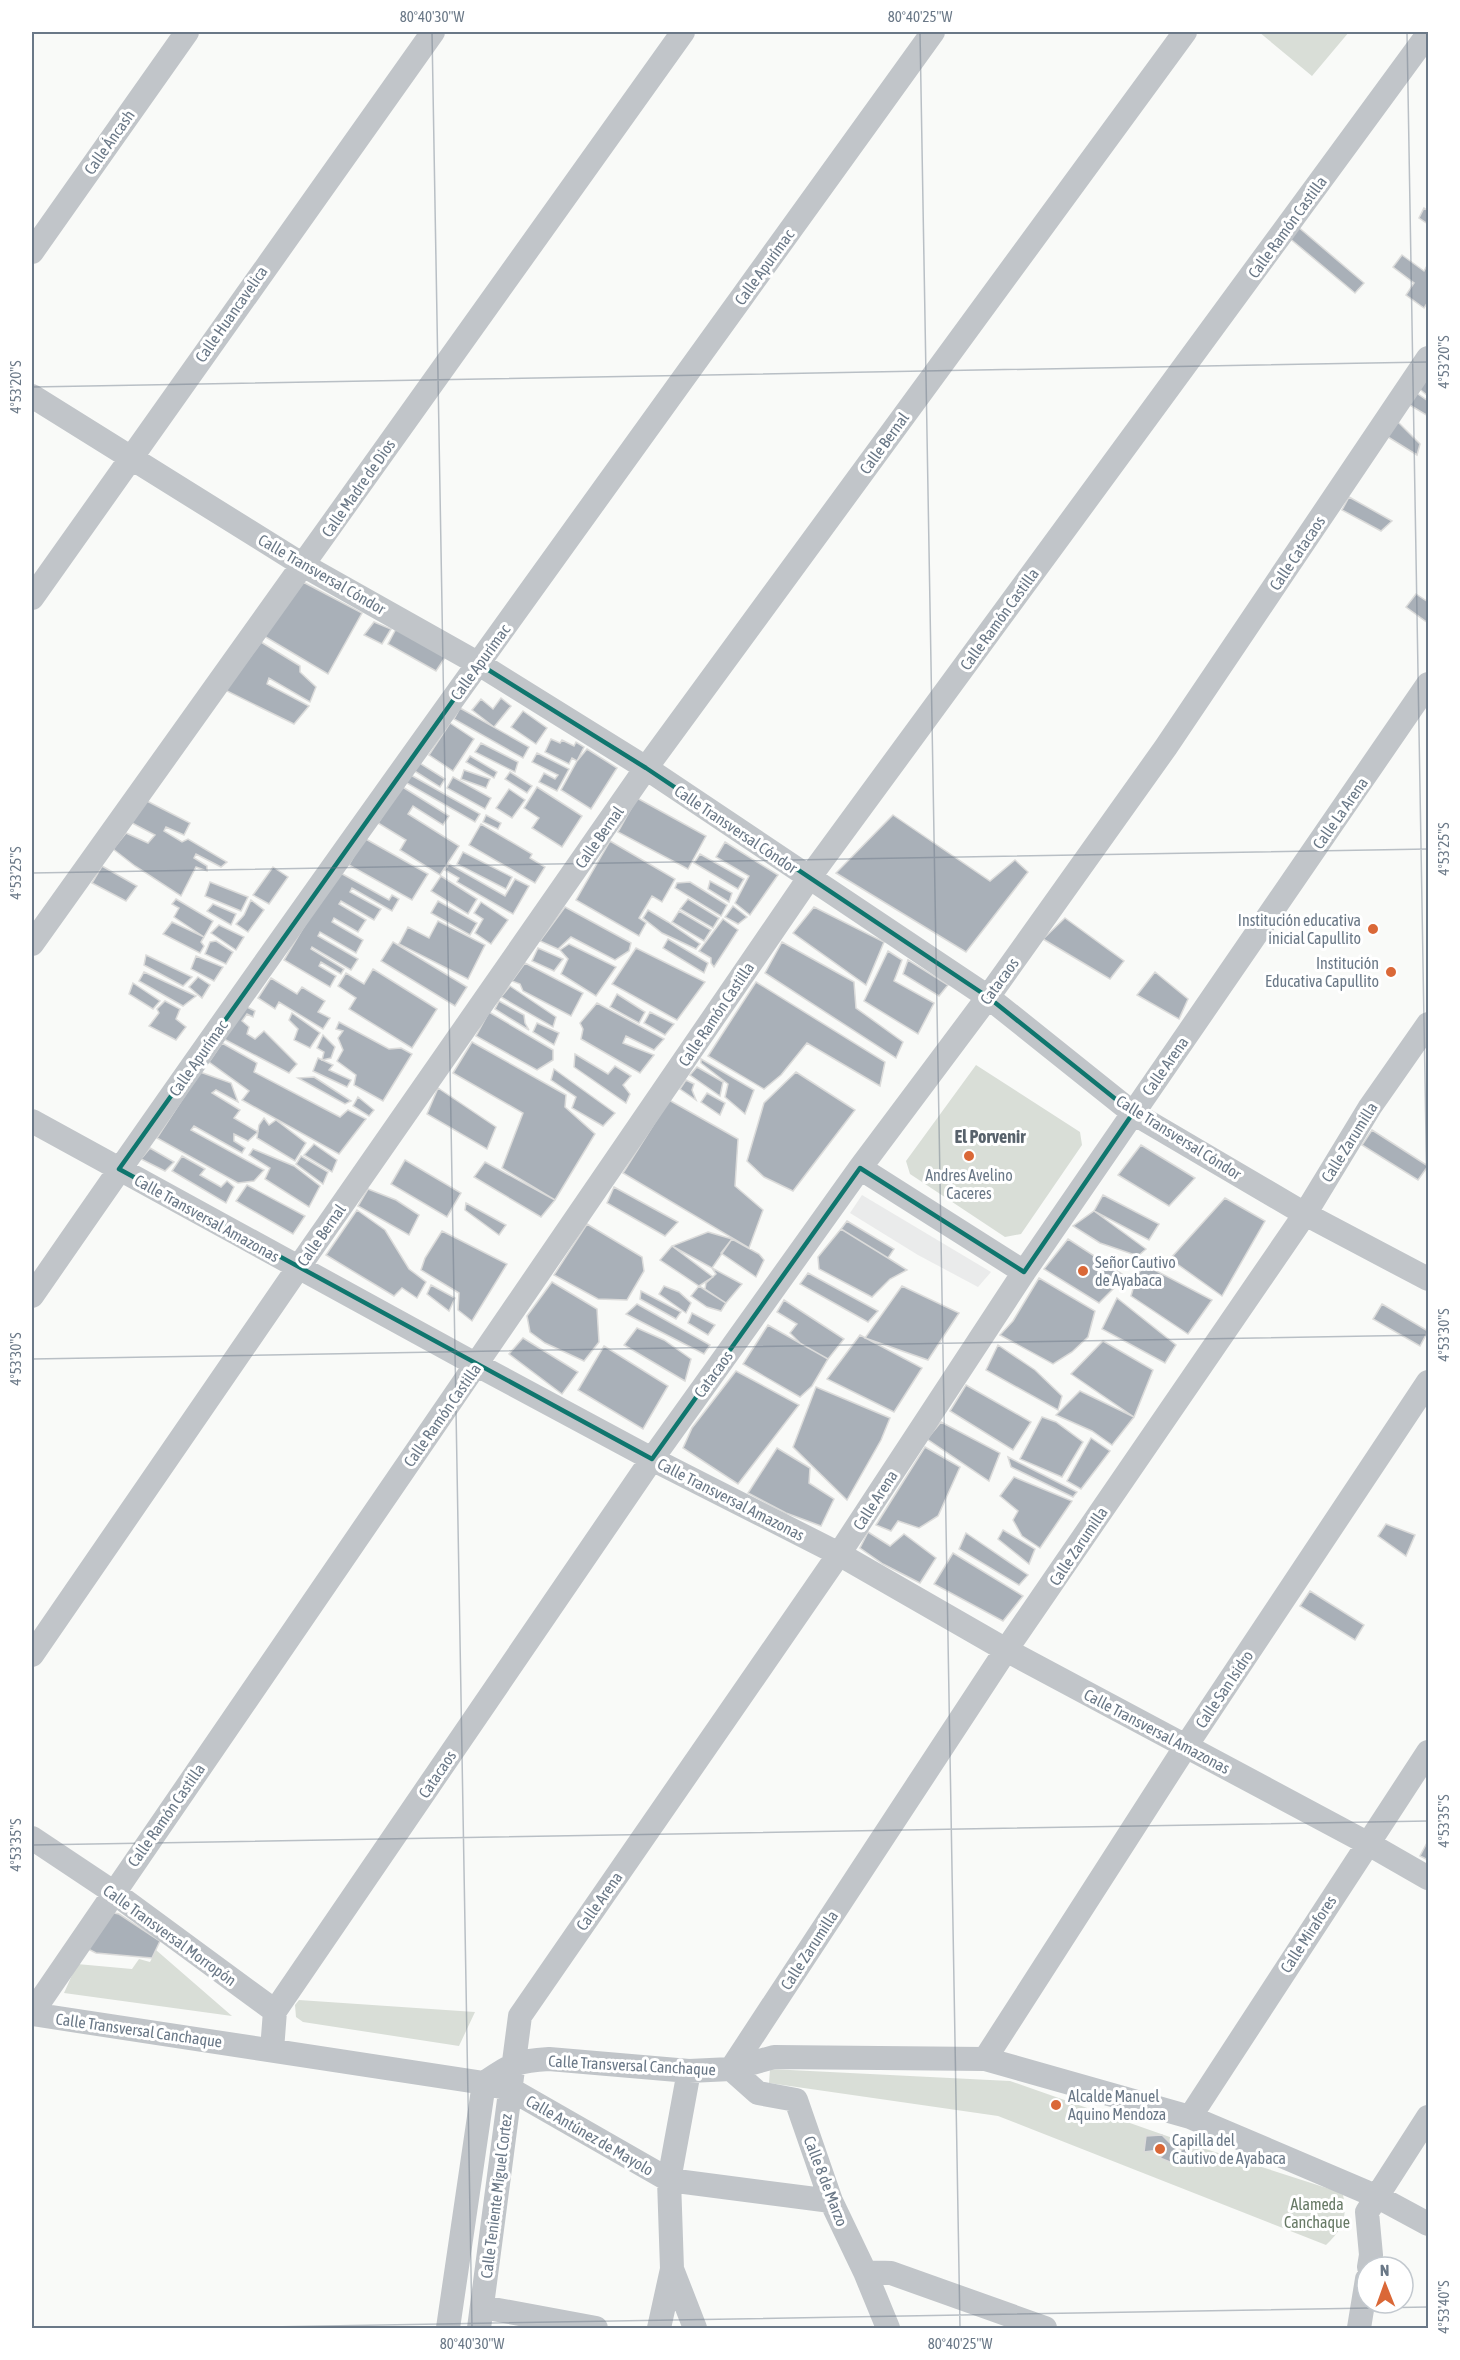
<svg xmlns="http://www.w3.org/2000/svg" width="1460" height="2360" font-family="'Asap Condensed',sans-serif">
  <rect width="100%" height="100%" fill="#f9faf8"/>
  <path fill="#eaebeb" d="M862,1195L991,1272L978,1287L918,1255L850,1213Z"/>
  <path fill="#d9ded7" d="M1259,32H1349L1312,76Z
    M976,1065L1080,1132L1082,1145L1021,1234L1005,1237L910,1174L906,1161Z
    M156,1950L232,2016L64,1993L77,1964L132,1969L139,1959L150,1962Z
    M299,2000L475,2012L459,2046L303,2022L296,2017L295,2005Z
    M770,2069L1010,2081L1184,2142L1336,2191L1343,2195C1348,2218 1342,2230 1326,2245L998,2116L769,2083Z"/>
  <path fill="#a9b0b8" stroke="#dbdbda" stroke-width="1.5" d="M1424,208L1428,211V224L1419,218Z
    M1297,226L1364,283L1355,293L1288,237Z
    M1402,255L1424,271L1428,264V302L1424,308L1406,295L1414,283L1393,267Z
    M1428,374V396L1417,387Z
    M1415,392L1428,401V416L1408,404Z
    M1389,417L1399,423L1420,444L1417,455L1380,432Z
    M1349,497L1392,521L1381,531L1342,510Z
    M303,582L362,613L328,674L264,636Z
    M1416,594L1428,602V623L1406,607Z
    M374,622L391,629L382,644L364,635Z
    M397,627L446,656L436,671L388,644Z
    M261,642L300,666V672L316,687L310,702L269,678L267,684L309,706L294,724L225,690Z
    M501,698L511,706L494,727L472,710L481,699L493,709Z
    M460,708L529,747L523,758L454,719Z
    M523,711L547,728L536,744L511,727Z
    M450,723L474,739L453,771L429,755Z
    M551,739L560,743L562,740L574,746L576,742L584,747L577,761L572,758L569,764L545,752Z
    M481,743L518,762L515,772L475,752Z
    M587,749L617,768L591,809L561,790L577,761Z
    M537,753L569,769L557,791L539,782L544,773L555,779L558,775L532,762Z
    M470,756L497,772L494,778L466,762Z
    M418,762L445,779L440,787L413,770Z
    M464,770L490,779L486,788L461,779Z
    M510,772L532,786L527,793L505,779Z
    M409,774L480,814L475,822L405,782Z
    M453,777L491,798L485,809L447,788Z
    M401,786L449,816L443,825L413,806L408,814L459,846L440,875L400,850L406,840L378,823Z
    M537,787L582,816L562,847L532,828L539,818L524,808Z
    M509,789L525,800L512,818L496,808Z
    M637,798L706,836L688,869L618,832Z
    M145,800L190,823L184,835L166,827L164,831L182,842L188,839L227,862L221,867L196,854L194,858L207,866V871L196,867L181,896L135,866L113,849L126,833L148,843L155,835L132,823Z
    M486,815L501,823L498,829L483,822Z
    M893,815L990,881L1015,860L1028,872L966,952L836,873Z
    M481,824L532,854L530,858L545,867L535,883L469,845Z
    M364,838L428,874L412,900L349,865Z
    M610,841L675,879L662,902L652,896L639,918L646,923L639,936L576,900Z
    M725,842L778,875L750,915L735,903L749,876L716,857Z
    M463,852L512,877L506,889L457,864Z
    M700,854L744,879L738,889L694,863Z
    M449,864L505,896L515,879L529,886L513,914L457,882L459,878L445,870Z
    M102,866L137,886L126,901L92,883Z
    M273,867L288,877L269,904L253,895Z
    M337,871L389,900L392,895L399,899L392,911L352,888L350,892L381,909L374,920L341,901L339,904L366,920L358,932L334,918L332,922L363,940L356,953L320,932L318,936L358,959L351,970L312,947L311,949L344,969L341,974L321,962L319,966L336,976L330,987L284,960Z
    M441,876L477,899L468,914L431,891Z
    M710,881L732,893L729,902L708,889Z
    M210,882L248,897L241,911L205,896Z
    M690,882L727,905L721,916L675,888L677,883Z
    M176,899L213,921L204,937L174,917L179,908L172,904Z
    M688,899L719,918L713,928L680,909Z
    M251,900L264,910L248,932L236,924L244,915Z
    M438,901L477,923L470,935L431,913Z
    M481,902L508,920L491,944L475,933L483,919L474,913Z
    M213,904L236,914L231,925L207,911Z
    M733,906L747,917L738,924L725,917Z
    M565,907L631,943L629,951L615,960L571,937L558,949L540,941Z
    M814,907L884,942L866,985L793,933Z
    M648,910L668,922L700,944L696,949L662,933L643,918Z
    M679,911L711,930L704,941L672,922Z
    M1065,918L1124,961L1110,979L1043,939Z
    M723,919L738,930L714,967L711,963V958L699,951Z
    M438,921L485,945L468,979L399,944L408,927L429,938Z
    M172,922L204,937L201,942L204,946L200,953L163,934Z
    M219,925L244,937L236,950L211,933Z
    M668,939L708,963L704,973L663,948Z
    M216,941L233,952L226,964L205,954L210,942Z
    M393,942L467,987L455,1006L381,961Z
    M782,942L854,982L856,1008L903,1042L896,1058L765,973Z
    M569,944L616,967L596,996L561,974L568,959L560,950Z
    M538,948L563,959L554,971L532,961Z
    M636,948L705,982L677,1020L612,984Z
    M888,951L902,960L894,981L934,1003L918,1034L864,1001Z
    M146,955L192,977L183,986L144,965Z
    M196,956L223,967L214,981L191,969Z
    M908,960L948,985L939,996L903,974Z
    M525,963L583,993L571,1016L523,991L520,984L512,981Z
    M373,969L437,1009L412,1048L349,1009L356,998L338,986L346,973L364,984Z
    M144,972L196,996L183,1006L139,981Z
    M1155,972L1188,999L1179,1019L1137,995Z
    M198,977L210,985L202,998L189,987Z
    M271,978L297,994L302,987L325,1001L318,1012L330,1018L323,1029L279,1002L275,1009L258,998Z
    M756,982L885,1062L880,1086L807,1043L781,1075L764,1089L708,1056Z
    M133,983L160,1001L153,1009L129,994Z
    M510,986L556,1017L553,1027L501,997Z
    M617,994L645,1012L639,1023L610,1007Z
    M165,1001L180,1009L176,1019L186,1027L176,1040L149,1026L159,1013L157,1009Z
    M499,1001L524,1015L525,1023L529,1030L495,1009Z
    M597,1003L664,1039L654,1050L626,1036L623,1043L654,1055L640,1073L581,1039L583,1029L580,1023Z
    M247,1007L255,1011L253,1017L247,1014L242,1021L249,1027L247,1034L255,1039L264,1031L297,1064L289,1073L222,1038Z
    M489,1012L553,1050V1060L537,1070L476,1036Z
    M650,1012L674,1024L665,1035L644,1023Z
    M292,1013L320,1033L310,1048L294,1040L298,1029L289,1020Z
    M339,1022L389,1049L401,1048L412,1054L383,1101L354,1085L356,1075L337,1061L343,1050L338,1038L343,1031L336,1029Z
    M537,1023L559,1033L554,1045L533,1032Z
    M323,1035L335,1047L331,1058L322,1060L324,1052L317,1048Z
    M472,1042L566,1095L565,1107L595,1134L555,1200L502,1168L523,1113L453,1073Z
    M222,1043L257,1063L254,1072L340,1117L348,1110L366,1119L339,1154L242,1100L249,1091L209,1062Z
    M575,1054L608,1074L615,1066L631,1076L623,1085L630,1094L626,1103L574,1067Z
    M318,1058L333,1065L329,1070L351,1080L347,1087L313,1071Z
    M701,1059L754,1090L745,1114L725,1097L728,1084L701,1063Z
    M697,1067L723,1082L720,1096L690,1075Z
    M554,1069L615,1113L603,1126L572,1108L576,1097L551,1080Z
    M200,1072L231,1083L238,1102L216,1090L212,1093L240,1110L234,1118L258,1132L248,1141L234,1134V1141L245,1148L242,1153L194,1126L191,1130L264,1170L254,1181L238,1183L157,1138Z
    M796,1072L855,1110L793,1191L764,1177L747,1161L764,1103Z
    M314,1077L351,1101L345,1104L298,1078Z
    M686,1080L694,1084L692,1090L696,1100L680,1089Z
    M438,1088L496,1127L487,1149L427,1114Z
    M707,1093L725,1103L720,1115L701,1102Z
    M358,1097L374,1110L369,1116L353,1106Z
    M669,1100L738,1139L735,1186L763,1210L749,1248L623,1173Z
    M264,1118L269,1125L276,1120L306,1143L295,1161L257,1138L259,1125Z
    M1372,1130L1428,1166L1418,1180L1362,1145Z
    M314,1144L337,1160L332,1172L304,1155Z
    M1141,1145L1195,1178L1169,1206L1118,1175Z
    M150,1148L174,1162L165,1171L141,1159Z
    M253,1149L294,1166L320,1186L309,1207L265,1179L270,1168L249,1155Z
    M182,1156L205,1169L200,1175L221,1187L227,1181L234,1187L226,1203L172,1171Z
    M301,1156L328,1172L323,1184L296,1164Z
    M405,1160L461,1193L447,1217L391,1184Z
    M485,1162L555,1200L541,1217L474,1177Z
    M247,1185L305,1216L293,1234L236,1201Z
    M614,1187L678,1222L665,1236L607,1203Z
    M368,1189L396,1200L419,1215L409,1235L358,1206Z
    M1103,1195L1159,1224L1149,1240L1094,1211Z
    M1225,1198L1265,1221L1222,1296L1170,1259Z
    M466,1203L506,1225L499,1235L465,1210Z
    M357,1210L385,1230L409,1269L426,1282L417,1298L402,1288L394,1296L326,1255Z
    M1094,1211L1146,1249L1138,1256L1100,1243L1073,1226Z
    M847,1221L894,1249L888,1258L841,1229Z
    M587,1224L642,1257L644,1271L627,1300L598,1299L554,1275Z
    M841,1229L888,1258L907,1270L890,1279L872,1297L819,1269L818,1257Z
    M442,1231L507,1264L472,1321L458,1310L459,1293L421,1270L425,1258Z
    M708,1232L732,1239L712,1268L672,1246Z
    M732,1239L759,1254L764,1260L756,1277L721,1253Z
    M1068,1239L1122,1274L1115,1287L1099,1303L1044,1269Z
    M672,1246L713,1277L699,1286L660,1260Z
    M1145,1265L1212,1300L1188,1334L1131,1296L1137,1275Z
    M712,1268L742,1284L726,1303L705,1289L706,1283L716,1274Z
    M808,1273L878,1311L868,1322L800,1284Z
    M1039,1278L1095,1311L1088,1337L1072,1352L1053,1364L1000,1335L1013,1321Z
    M552,1282L597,1309L599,1342L584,1361L545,1343L530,1332L527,1316Z
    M431,1285L455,1298L449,1311L427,1294Z
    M664,1286L679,1292L691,1303L686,1313L659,1294Z
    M699,1286L726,1303L721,1311L707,1307L691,1296Z
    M902,1286L959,1313L928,1360L865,1338Z
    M641,1291L681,1312L676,1319L640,1299Z
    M1117,1298L1176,1345L1165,1363L1102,1329Z
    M784,1300L844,1339L828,1359L801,1344L790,1333L797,1324L777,1312Z
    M637,1304L710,1345L704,1354L626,1314Z
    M1382,1304L1428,1331L1420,1346L1373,1319Z
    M692,1313L715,1325L708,1335L688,1323Z
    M768,1325L828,1359L812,1386L800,1397L743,1364Z
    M637,1328L664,1340L691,1359L685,1381L624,1345Z
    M860,1335L922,1368L894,1412L827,1379Z
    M523,1338L578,1372L562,1394L509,1354Z
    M1103,1341L1153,1370L1134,1417L1071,1374Z
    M998,1345L1035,1370L1062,1396L1058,1410L986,1370Z
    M604,1346L668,1386L643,1429L578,1390Z
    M736,1371L799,1405L738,1484L683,1448L692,1428Z
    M966,1385L1031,1422L1013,1450L950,1411Z
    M816,1387L890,1418L881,1440L847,1500L793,1447Z
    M1080,1391L1134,1417L1112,1445L1092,1431L1056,1415Z
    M1042,1417L1056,1422L1083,1442L1062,1477L1020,1459Z
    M941,1422L1000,1453L989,1481L927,1439Z
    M1091,1438L1110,1451L1081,1489L1067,1481Z
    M925,1447L960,1467L938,1516L919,1528L898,1521L891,1531L876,1525Z
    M777,1448L810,1468L809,1483L834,1499L821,1526L786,1513L748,1493Z
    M1008,1457L1077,1492L1073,1497L1011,1467Z
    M1014,1477L1072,1501L1040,1548L1022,1536L1013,1520L1018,1511L1000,1496Z
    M1386,1524L1415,1535L1406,1556L1378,1536Z
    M1003,1530L1035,1549L1029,1564L998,1539Z
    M868,1532L890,1546L904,1534L936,1558L920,1583L883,1564L860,1548Z
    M966,1533L1028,1575L1019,1585L959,1549Z
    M953,1553L1023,1596L1003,1621L934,1584Z
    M1310,1591L1364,1625L1355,1640L1300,1606Z
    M1428,1841V1860L1420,1856Z
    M109,1912L119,1914L160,1941L152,1958L96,1953L84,1947Z
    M1162,2135L1178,2151L1188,2148L1191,2153L1170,2162L1160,2158L1165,2153L1159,2150L1144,2152L1146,2136Z"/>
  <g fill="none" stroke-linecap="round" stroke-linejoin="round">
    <path stroke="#c1c5c9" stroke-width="24" d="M32,252L187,32
      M32,396L303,565L479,664L646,768L988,997L1133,1113L1305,1214L1428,1279
      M32,598L433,32
      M32,944L683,32
      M32,1121L477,1365L652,1459L839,1554L1006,1650L1367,1843L1428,1878
      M860,1168L1024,1272
      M32,1296C326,870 631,452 933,32
      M32,1655L298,1268L646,768L1185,32
      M32,1838L113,1892L275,2011L272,2050
      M275,2011L652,1459L860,1168L988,997L1166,747L1428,358
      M32,2013L809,878L1428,34
      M32,2014L484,2083C512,2064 515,2061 549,2059L689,2071L731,2069L774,2057L985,2059L1190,2117L1378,2197L1428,2224
      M985,2059L1186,1746L1428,1382
      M1190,2117L1428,1752
      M1369,2267L1371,2255L1367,2212L1428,2117
      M672,2269L695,2328
      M865,2272L891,2273L1045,2328
      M482,2307L596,2328
      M448,2328L484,2083L510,2089L669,2180L831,2201
      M479,2328L520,2016L839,1554L1024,1272L1428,684
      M659,2328L672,2269L669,2180L689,2071
      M888,2328L865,2272L831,2201L796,2100L758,2093L731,2069L1006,1650L1305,1214L1370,1107L1428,1024
      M1359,2328L1367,2279"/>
  </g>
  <path fill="none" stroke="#0f766e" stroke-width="4.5" stroke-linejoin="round" d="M479,664L646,768L988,997L1133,1113L1024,1272L860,1168L652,1459L119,1169Z"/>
  <path fill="none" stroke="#6a7887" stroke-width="1.5" stroke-opacity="0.45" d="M432,32L472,2328M920,32L960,2328M1407,32L1428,1254M32,387L1428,362M32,873L1428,849M32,1359L1428,1335M32,1845L1428,1821M208,2328L1428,2307"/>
  <g fill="#da6837" stroke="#fff" stroke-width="2">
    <circle cx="1373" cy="929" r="6"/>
    <circle cx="1391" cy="972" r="6"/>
    <circle cx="969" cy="1156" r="6"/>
    <circle cx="1083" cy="1271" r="6"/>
    <circle cx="1056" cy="2105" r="6"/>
    <circle cx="1160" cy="2149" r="6"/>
  </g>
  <g text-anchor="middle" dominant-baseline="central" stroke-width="6" stroke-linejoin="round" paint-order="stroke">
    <g font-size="16" fill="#6a7887" stroke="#fff">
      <text transform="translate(109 142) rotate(-55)">Calle Áncash</text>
      <text transform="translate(1287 227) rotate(-54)">Calle Ramón Castilla</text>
      <text transform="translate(764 267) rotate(-54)">Calle Apurímac</text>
      <text transform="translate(231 314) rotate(-55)">Calle Huancavelica</text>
      <text transform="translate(884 443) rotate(-54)">Calle Bernal</text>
      <text transform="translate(358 488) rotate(-55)">Calle Madre de Dios</text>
      <text transform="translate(1297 553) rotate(-56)">Calle Catacaos</text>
      <text transform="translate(322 574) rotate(30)">Calle Transversal Cóndor</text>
      <text transform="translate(999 619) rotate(-54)">Calle Ramón Castilla</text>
      <text transform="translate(480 662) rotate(-54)">Calle Apurímac</text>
      <text transform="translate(1340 813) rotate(-55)">Calle La Arena</text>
      <text transform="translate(736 829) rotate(34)">Calle Transversal Cóndor</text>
      <text transform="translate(599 837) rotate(-55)">Calle Bernal</text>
      <text transform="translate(999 981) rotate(-54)">Catacaos</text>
      <text transform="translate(716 1014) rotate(-56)">Calle Ramón Castilla</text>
      <text transform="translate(198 1058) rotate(-55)">Calle Apurímac</text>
      <text transform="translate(1165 1066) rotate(-55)">Calle Arena</text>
      <text transform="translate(1179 1137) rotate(32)">Calle Transversal Cóndor</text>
      <text transform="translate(1349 1142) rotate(-58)">Calle Zarumilla</text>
      <text transform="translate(207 1218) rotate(29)">Calle Transversal Amazonas</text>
      <text transform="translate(321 1235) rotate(-55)">Calle Bernal</text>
      <text transform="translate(713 1374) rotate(-54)">Catacaos</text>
      <text transform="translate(442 1415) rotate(-55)">Calle Ramón Castilla</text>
      <text transform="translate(731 1499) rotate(27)">Calle Transversal Amazonas</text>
      <text transform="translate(875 1500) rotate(-57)">Calle Arena</text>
      <text transform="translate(1078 1546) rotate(-56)">Calle Zarumilla</text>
      <text transform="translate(1224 1689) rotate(-56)">Calle San Isidro</text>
      <text transform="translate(1157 1731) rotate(28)">Calle Transversal Amazonas</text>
      <text transform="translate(437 1774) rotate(-56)">Catacaos</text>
      <text transform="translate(166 1815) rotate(-55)">Calle Ramón Castilla</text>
      <text transform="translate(599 1901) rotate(-55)">Calle Arena</text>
      <text transform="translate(1308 1934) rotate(-57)">Calle Mirafores</text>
      <text transform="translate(170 1935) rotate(36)">Calle Transversal Morropón</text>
      <text transform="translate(809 1950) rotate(-57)">Calle Zarumilla</text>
      <text transform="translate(139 2030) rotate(8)">Calle Transversal Canchaque</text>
      <text transform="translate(632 2065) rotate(3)">Calle Transversal Canchaque</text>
      <text transform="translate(590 2135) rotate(30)">Calle Antúnez de Mayolo</text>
      <text transform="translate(826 2181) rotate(69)">Calle 8 de Marzo</text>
      <text transform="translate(496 2196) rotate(-83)">Calle Teniente Miguel Cortez</text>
    </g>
    <g font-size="16" fill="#6a7887" stroke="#fff" text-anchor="start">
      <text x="1361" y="920" text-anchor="end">Institución educativa<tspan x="1361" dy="18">inicial Capullito</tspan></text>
      <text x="1379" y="963" text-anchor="end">Institución<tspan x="1379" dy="18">Educativa Capullito</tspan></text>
      <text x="969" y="1175" text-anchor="middle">Andres Avelino<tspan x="969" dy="18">Caceres</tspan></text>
      <text x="1095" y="1262">Señor Cautivo<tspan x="1095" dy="18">de Ayabaca</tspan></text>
      <text x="1068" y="2096">Alcalde Manuel<tspan x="1068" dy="18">Aquino Mendoza</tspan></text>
      <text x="1172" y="2140">Capilla del<tspan x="1172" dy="18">Cautivo de Ayabaca</tspan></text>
    </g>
    <g font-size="16" fill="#677965" stroke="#fff">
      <text x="1317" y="2204">Alameda<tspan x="1317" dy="18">Canchaque</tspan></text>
    </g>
    <g font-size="18" font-weight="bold" fill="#58626c" stroke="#fff">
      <text x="990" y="1136">El Porvenir</text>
    </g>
  </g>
  <rect width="1460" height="2360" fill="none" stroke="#ffffff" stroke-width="66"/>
  <g transform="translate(1385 2285) rotate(359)"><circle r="28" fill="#ffffff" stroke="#c3c9cf" stroke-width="1.5"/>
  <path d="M0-4.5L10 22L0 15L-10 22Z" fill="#da6837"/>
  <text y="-9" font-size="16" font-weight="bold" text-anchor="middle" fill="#6a7887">N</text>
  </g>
  <rect x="33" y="33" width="1394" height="2294" fill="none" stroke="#6a7887" stroke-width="2"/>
  <g font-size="15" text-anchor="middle" fill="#6a7887">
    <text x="432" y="22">80°40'30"W</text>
    <text x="920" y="22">80°40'25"W</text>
    <text transform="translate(1444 362) rotate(-90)" y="5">4°53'20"S</text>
    <text transform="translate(16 387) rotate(-90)" y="5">4°53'20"S</text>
    <text transform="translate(1444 849) rotate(-90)" y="5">4°53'25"S</text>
    <text transform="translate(16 873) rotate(-90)" y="5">4°53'25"S</text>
    <text transform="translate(1444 1335) rotate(-90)" y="5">4°53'30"S</text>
    <text transform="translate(16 1359) rotate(-90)" y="5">4°53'30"S</text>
    <text transform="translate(1444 1821) rotate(-90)" y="5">4°53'35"S</text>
    <text transform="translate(16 1845) rotate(-90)" y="5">4°53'35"S</text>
    <text transform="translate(1444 2307) rotate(-90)" y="5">4°53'40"S</text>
    <text x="472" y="2349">80°40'30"W</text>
    <text x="960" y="2349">80°40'25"W</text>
  </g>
</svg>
